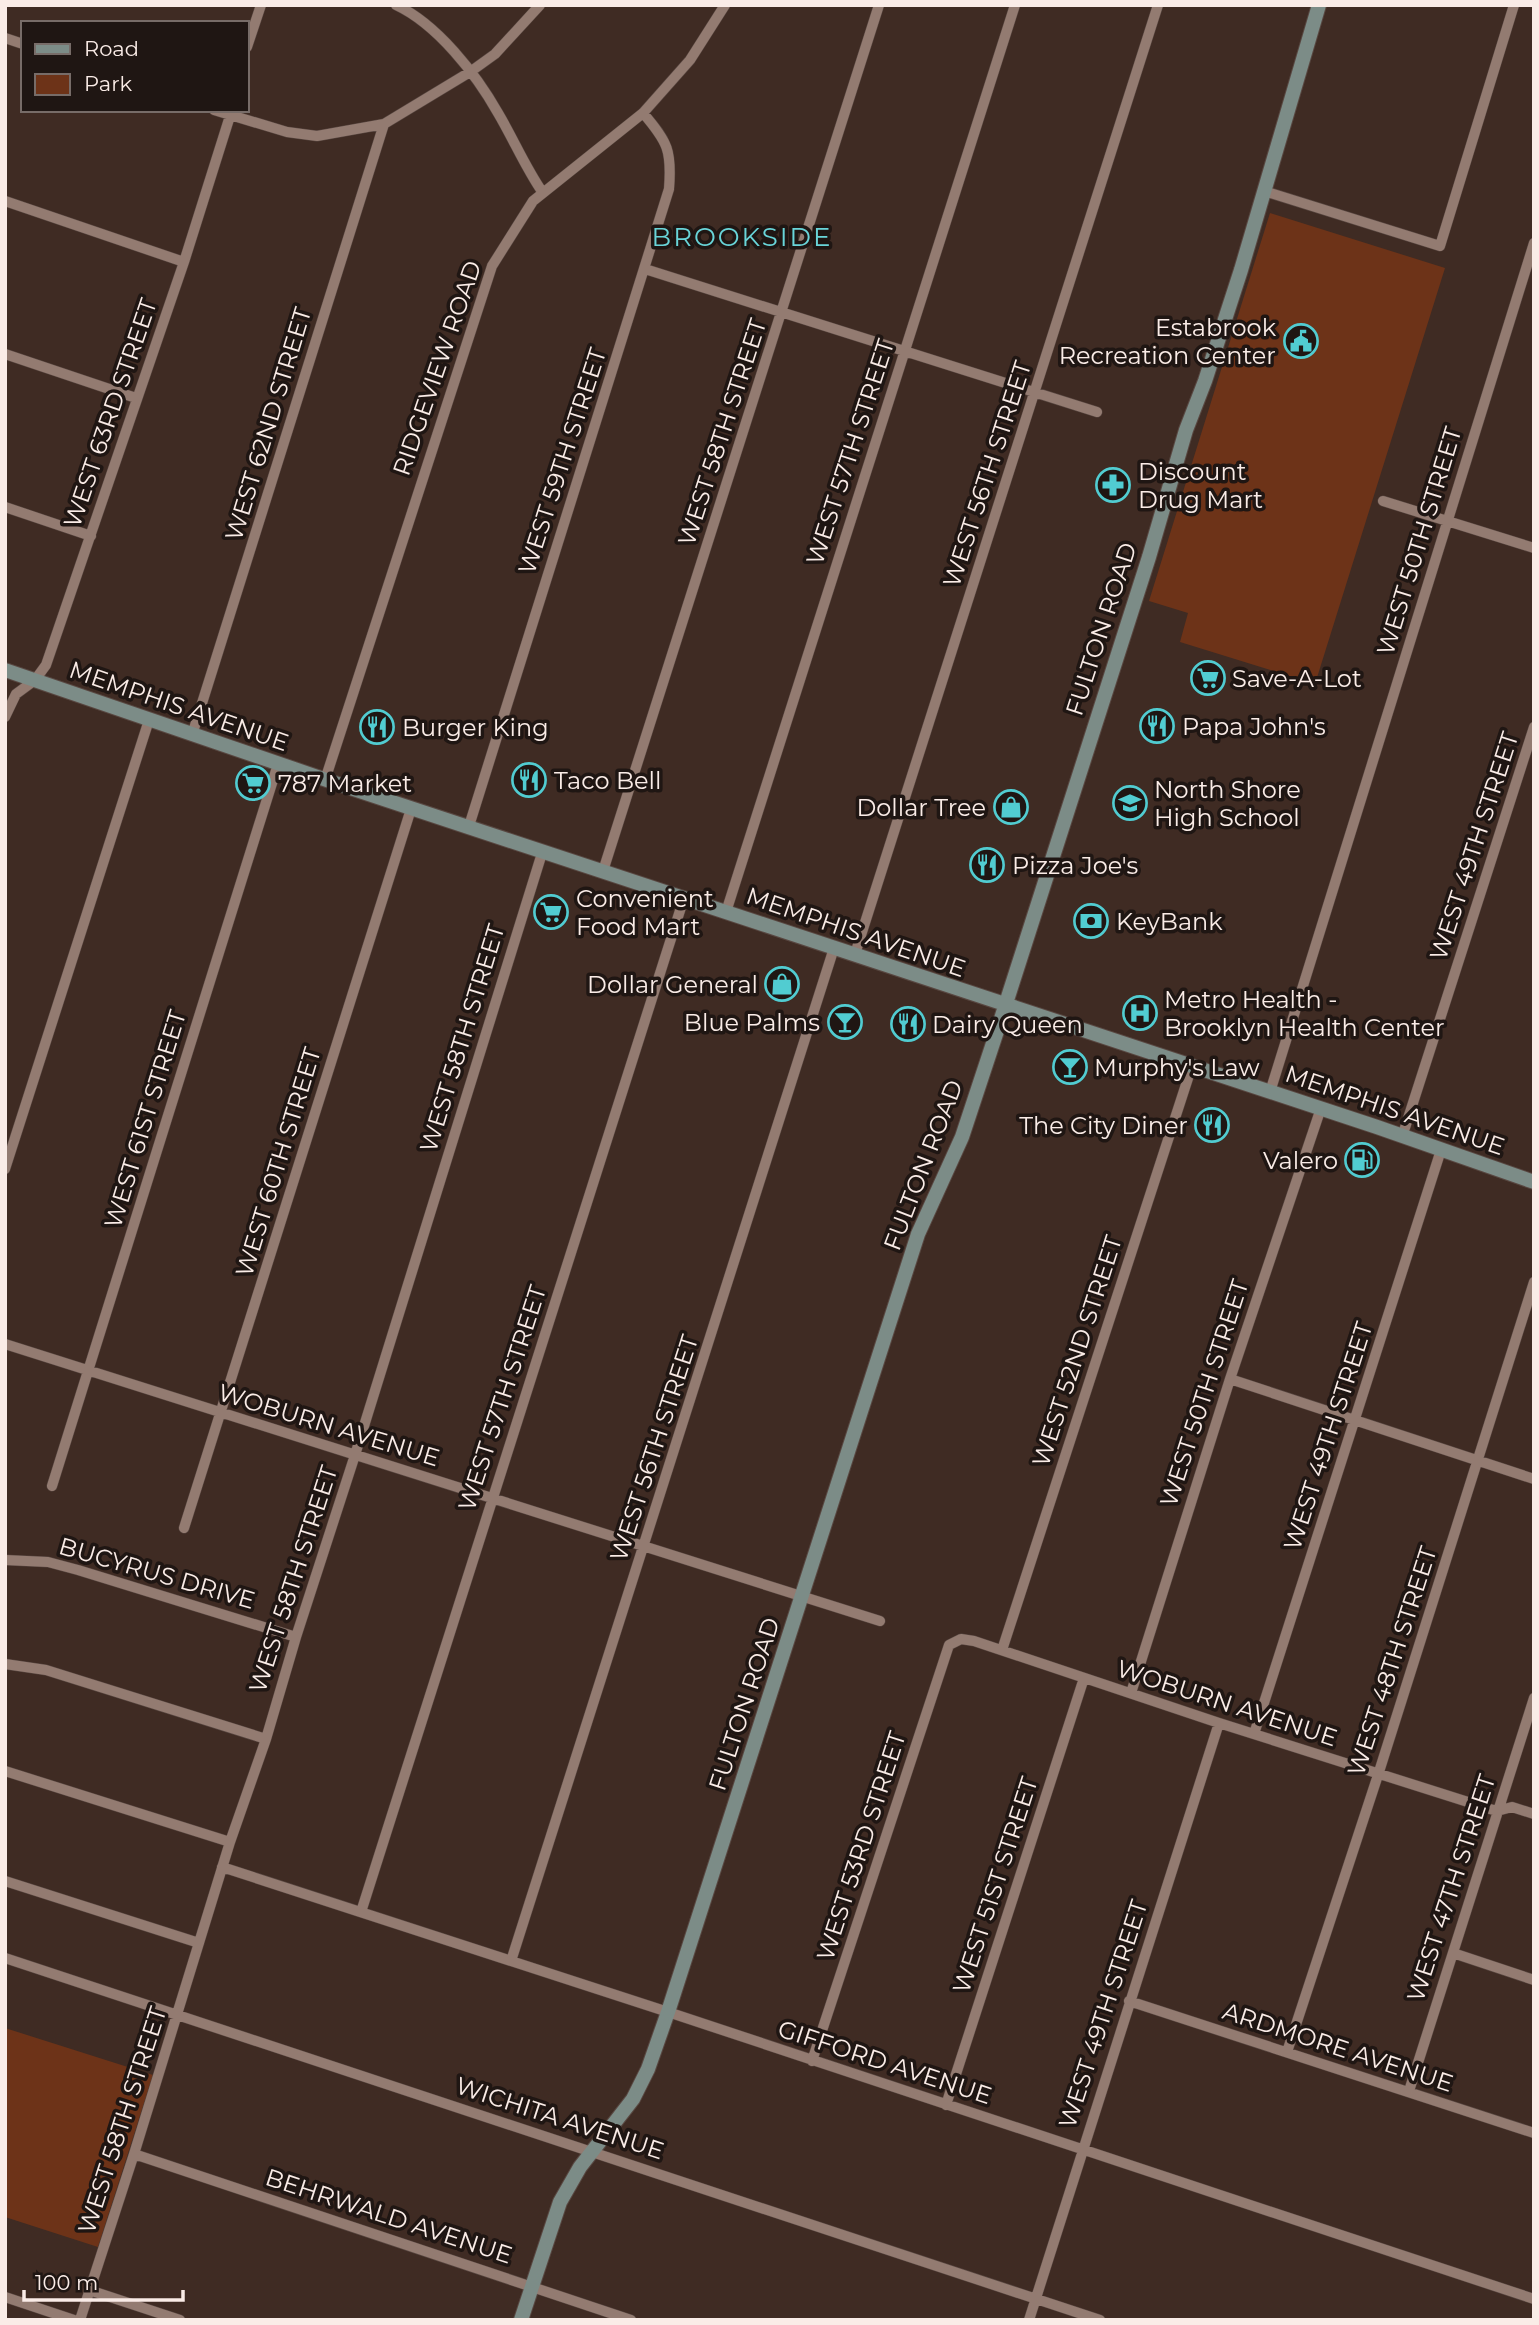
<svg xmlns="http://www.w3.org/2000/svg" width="1539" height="2325" font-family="Montserrat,sans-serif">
  <rect width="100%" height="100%" fill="#3f2b23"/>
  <path fill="#6d3318" d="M1270,213L1445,268L1315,684L1180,642L1188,613L1149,601Z
    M5,2028L153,2075L98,2247L5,2217Z"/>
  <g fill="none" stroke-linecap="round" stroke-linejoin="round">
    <g stroke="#584741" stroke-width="11">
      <path id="minor" d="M396,5C437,24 476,74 498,113C514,140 525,167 543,193
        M5,38L23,44
        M247,47L261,5
        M214,110L287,132L317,136L384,124L470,72L495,54L540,5
        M1264,191L1440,246L1514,5
        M5,201L184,262
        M645,269L1097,412
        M5,354L136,398
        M1383,501L1534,548
        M5,507L91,536
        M5,717L16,694L35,680L46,665L184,262L230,116L228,110
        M192,735L384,124
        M325,780L492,266L533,201L643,113L690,60L725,5
        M469,826L669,189C672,151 668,142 643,113
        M603,871L879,5
        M726,912L1015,5
        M855,954L1158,5
        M1270,1092L1534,243
        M1402,1137L1534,727
        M5,1169L149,720
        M5,1344L880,1621
        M1230,1379L1534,1479
        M52,1486L278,764
        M184,1528L411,809
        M5,1560L48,1562L78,1570L296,1637
        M1002,1650L1192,1066
        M5,1664L46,1670L266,1739
        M1131,1693L1230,1379L1321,1108
        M1254,1734L1441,1150
        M5,1771L230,1842
        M222,1867L668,2012L1534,2299
        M5,1881L199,1943
        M361,1912L684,898
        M1453,1953L1534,1980
        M5,1958L1100,2320
        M511,1961L834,948
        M1129,2001L1534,2133
        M1287,2052L1378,1775L1534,1282
        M812,2061L949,1645L961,1639L974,1641L1219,1723L1490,1809L1497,1811L1512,1807L1534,1814
        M1409,2091L1534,1698
        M946,2105L1084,1678
        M134,2154L631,2320
        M89,2290L180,2320
        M5,2297L74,2320
        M80,2320L134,2154L230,1842L266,1739L296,1637L355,1455L543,850
        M1029,2320L1219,1723"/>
    </g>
    <g stroke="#584741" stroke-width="16">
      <path id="secondary" d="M5,670L344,786L1377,1127L1534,1182
        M521,2320L560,2202L580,2167L633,2099L648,2069L668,2012L918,1234L962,1137L1000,1022L1149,557L1186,430L1205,381L1241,270L1319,5"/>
    </g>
    <use href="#minor" stroke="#937b71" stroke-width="10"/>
    <use href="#secondary" stroke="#7c8c87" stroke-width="14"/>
  </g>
  <defs>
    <g id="civic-ring" transform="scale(1.75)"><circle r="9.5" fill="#1f1613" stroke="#51ccd1" stroke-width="1.5"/><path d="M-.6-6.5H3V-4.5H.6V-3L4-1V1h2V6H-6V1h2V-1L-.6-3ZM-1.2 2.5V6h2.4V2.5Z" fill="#51ccd1"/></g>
    <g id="pharmacy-ring" transform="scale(1.75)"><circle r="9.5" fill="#1f1613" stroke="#51ccd1" stroke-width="1.5"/><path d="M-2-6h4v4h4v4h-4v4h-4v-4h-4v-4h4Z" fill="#51ccd1"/></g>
    <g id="supermarket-ring" transform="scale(1.75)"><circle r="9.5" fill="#1f1613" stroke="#51ccd1" stroke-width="1.5"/><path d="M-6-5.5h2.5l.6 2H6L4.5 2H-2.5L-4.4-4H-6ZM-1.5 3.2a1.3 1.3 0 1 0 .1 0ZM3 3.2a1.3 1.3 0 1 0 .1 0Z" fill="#51ccd1"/></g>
    <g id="restaurant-ring" transform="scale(1.75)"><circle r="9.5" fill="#1f1613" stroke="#51ccd1" stroke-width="1.5"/><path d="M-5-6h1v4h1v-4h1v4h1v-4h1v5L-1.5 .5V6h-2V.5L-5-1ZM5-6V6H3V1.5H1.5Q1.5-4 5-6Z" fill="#51ccd1"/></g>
    <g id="school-ring" transform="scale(1.75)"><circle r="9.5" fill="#1f1613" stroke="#51ccd1" stroke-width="1.5"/><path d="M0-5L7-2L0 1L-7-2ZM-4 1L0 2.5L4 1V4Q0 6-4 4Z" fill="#51ccd1"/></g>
    <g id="shop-ring" transform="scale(1.75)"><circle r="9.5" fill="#1f1613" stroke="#51ccd1" stroke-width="1.5"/><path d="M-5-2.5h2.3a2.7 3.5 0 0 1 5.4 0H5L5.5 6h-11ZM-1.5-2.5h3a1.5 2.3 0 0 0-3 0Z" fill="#51ccd1"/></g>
    <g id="bank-ring" transform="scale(1.75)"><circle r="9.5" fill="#1f1613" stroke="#51ccd1" stroke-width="1.5"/><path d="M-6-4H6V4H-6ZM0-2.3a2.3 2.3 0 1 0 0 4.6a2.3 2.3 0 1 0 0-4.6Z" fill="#51ccd1"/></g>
    <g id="hospital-ring" transform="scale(1.75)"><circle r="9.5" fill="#1f1613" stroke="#51ccd1" stroke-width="1.5"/><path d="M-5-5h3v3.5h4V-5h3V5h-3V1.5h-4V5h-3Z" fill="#51ccd1"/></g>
    <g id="bar-ring" transform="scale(1.75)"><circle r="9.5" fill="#1f1613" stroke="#51ccd1" stroke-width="1.5"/><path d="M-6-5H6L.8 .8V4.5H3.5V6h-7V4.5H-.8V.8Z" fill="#51ccd1"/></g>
    <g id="fuel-ring" transform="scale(1.75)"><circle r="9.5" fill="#1f1613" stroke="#51ccd1" stroke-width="1.5"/><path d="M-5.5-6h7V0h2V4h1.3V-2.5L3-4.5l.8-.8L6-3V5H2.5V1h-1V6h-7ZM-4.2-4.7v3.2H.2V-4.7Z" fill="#51ccd1"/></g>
  </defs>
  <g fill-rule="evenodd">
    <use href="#civic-ring" x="1301" y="341"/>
    <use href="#pharmacy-ring" x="1113" y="485"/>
    <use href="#supermarket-ring" x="1208" y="678"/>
    <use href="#restaurant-ring" x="1157" y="726"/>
    <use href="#restaurant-ring" x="377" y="727"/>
    <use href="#restaurant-ring" x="529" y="780"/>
    <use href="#supermarket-ring" x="253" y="783"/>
    <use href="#school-ring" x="1130" y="803"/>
    <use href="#shop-ring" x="1011" y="807"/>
    <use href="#restaurant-ring" x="987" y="865"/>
    <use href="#supermarket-ring" x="551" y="912"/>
    <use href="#bank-ring" x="1091" y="921"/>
    <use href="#shop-ring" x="782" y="984"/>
    <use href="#hospital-ring" x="1140" y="1013"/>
    <use href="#bar-ring" x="845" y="1022"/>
    <use href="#restaurant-ring" x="908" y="1024"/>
    <use href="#bar-ring" x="1070" y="1067"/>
    <use href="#restaurant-ring" x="1212" y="1125"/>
    <use href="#fuel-ring" x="1362" y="1160"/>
  </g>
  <g text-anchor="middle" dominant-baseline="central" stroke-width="7" stroke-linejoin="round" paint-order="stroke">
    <g font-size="24" fill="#faece7" stroke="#1f1613" text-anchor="start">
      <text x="1276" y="327" text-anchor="end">Estabrook<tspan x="1276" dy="28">Recreation Center</tspan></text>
      <text x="1138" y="471">Discount<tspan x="1138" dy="28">Drug Mart</tspan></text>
      <text x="1232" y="678">Save-A-Lot</text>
      <text x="1182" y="726">Papa John's</text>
      <text x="402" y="727">Burger King</text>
      <text x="554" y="780">Taco Bell</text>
      <text x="278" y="783">787 Market</text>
      <text x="1154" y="789">North Shore<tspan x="1154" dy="28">High School</tspan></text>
      <text x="986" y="807" text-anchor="end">Dollar Tree</text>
      <text x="1012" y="865">Pizza Joe's</text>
      <text x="576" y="898">Convenient<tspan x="576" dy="28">Food Mart</tspan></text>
      <text x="1116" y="921">KeyBank</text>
      <text x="758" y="984" text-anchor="end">Dollar General</text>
      <text x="1164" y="999">Metro Health -<tspan x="1164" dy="28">Brooklyn Health Center</tspan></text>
      <text x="820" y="1022" text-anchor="end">Blue Palms</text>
      <text x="932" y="1024">Dairy Queen</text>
      <text x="1094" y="1067">Murphy's Law</text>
      <text x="1188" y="1125" text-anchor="end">The City Diner</text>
      <text x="1338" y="1160" text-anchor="end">Valero</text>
    </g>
    <g font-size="24" fill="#faece7" stroke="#1f1613">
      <text transform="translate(437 368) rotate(-71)">RIDGEVIEW ROAD</text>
      <text transform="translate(110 413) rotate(-71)">WEST 63RD STREET</text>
      <text transform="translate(268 424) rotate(-73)">WEST 62ND STREET</text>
      <text transform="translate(722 432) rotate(-72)">WEST 58TH STREET</text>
      <text transform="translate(850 452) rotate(-72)">WEST 57TH STREET</text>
      <text transform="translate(562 461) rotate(-72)">WEST 59TH STREET</text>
      <text transform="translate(987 474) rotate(-72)">WEST 56TH STREET</text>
      <text transform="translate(1419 541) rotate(-73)">WEST 50TH STREET</text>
      <text transform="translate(1101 629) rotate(-72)">FULTON ROAD</text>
      <text transform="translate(179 706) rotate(19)">MEMPHIS AVENUE</text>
      <text transform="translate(1474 846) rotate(-72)">WEST 49TH STREET</text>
      <text transform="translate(856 932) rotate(19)">MEMPHIS AVENUE</text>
      <text transform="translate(462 1038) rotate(-73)">WEST 58TH STREET</text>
      <text transform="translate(1395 1110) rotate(19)">MEMPHIS AVENUE</text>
      <text transform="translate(145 1119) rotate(-73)">WEST 61ST STREET</text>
      <text transform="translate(278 1162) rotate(-73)">WEST 60TH STREET</text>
      <text transform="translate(923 1165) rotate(-69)">FULTON ROAD</text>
      <text transform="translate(1077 1351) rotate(-72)">WEST 52ND STREET</text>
      <text transform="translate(1204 1393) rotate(-72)">WEST 50TH STREET</text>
      <text transform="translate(502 1398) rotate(-72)">WEST 57TH STREET</text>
      <text transform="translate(329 1425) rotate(17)">WOBURN AVENUE</text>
      <text transform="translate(1328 1436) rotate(-72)">WEST 49TH STREET</text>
      <text transform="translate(654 1448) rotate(-72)">WEST 56TH STREET</text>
      <text transform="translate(157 1573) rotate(16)">BUCYRUS DRIVE</text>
      <text transform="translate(293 1579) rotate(-72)">WEST 58TH STREET</text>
      <text transform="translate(1392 1661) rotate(-72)">WEST 48TH STREET</text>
      <text transform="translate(1227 1703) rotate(18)">WOBURN AVENUE</text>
      <text transform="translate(744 1704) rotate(-72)">FULTON ROAD</text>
      <text transform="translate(861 1846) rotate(-72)">WEST 53RD STREET</text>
      <text transform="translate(995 1885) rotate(-72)">WEST 51ST STREET</text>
      <text transform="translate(1451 1888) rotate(-72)">WEST 47TH STREET</text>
      <text transform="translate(1103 2014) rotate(-72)">WEST 49TH STREET</text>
      <text transform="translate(1338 2047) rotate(18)">ARDMORE AVENUE</text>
      <text transform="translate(885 2062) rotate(18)">GIFFORD AVENUE</text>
      <text transform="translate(560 2118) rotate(18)">WICHITA AVENUE</text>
      <text transform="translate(122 2120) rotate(-72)">WEST 58TH STREET</text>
      <text transform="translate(389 2216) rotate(18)">BEHRWALD AVENUE</text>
    </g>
    <g font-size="26" letter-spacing="2" fill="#69d5d9" stroke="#1f1613">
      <text x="742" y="237">BROOKSIDE</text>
    </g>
  </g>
  <rect width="1539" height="2325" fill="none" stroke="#faece7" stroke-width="14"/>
  <rect x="21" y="21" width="228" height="91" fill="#1f1613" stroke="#776c68" stroke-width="2"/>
  <rect x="35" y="44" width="35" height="10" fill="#7c8c87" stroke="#776c68" stroke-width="2"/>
  <text x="84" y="56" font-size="21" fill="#faece7">Road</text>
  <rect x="35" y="74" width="35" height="21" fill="#6d3318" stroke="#776c68" stroke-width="2"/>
  <text x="84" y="91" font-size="21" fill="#faece7">Park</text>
  <path d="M24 2290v10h159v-10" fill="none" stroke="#faece7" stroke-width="3.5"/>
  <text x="35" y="2290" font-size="21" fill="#faece7" stroke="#1f1613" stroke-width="5" paint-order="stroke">100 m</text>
</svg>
